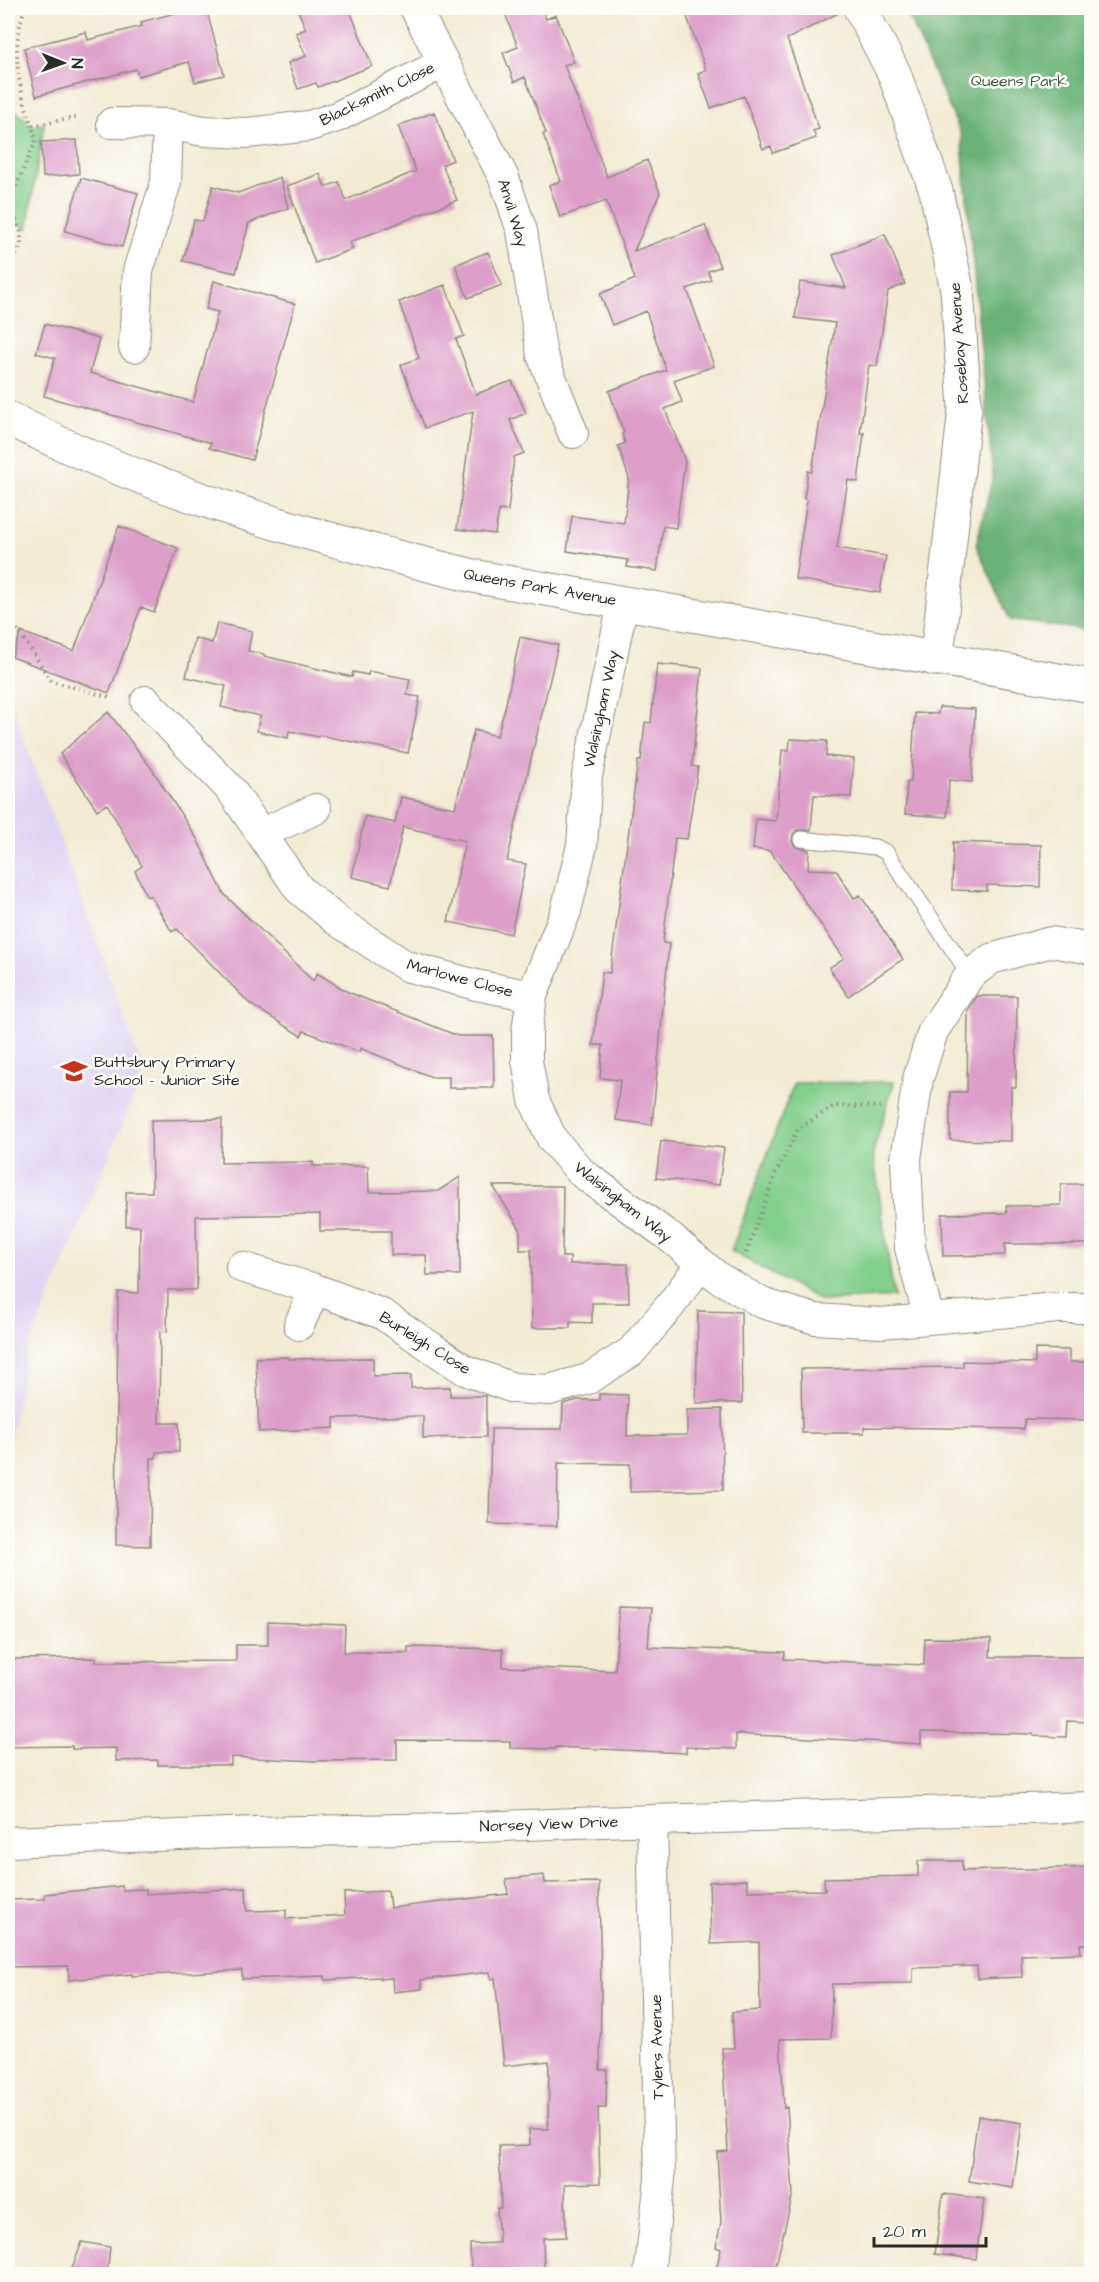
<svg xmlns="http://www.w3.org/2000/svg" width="1099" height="2282" font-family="'Architects Daughter',sans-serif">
  <rect width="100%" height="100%" fill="#fdfcf7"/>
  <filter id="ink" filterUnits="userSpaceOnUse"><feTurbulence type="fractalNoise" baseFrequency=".0167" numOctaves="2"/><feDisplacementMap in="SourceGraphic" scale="12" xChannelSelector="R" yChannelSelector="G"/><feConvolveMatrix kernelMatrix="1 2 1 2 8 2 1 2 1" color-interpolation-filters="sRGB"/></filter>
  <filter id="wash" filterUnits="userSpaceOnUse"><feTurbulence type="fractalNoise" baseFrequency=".008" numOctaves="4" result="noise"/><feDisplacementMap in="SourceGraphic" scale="24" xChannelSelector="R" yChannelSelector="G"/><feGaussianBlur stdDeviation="1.35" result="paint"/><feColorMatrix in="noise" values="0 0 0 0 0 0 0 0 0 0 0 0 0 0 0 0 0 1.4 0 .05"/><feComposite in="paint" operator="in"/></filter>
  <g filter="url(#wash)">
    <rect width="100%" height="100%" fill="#f3ebd4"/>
    <path fill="#e0d4f4" d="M8,689L12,705L141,1065L142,1078L27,1350L8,1451Z"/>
    <path fill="#83cf8c" stroke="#577d5c" stroke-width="1.5" d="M16,111L32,126L44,124L27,229L8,219V120Z
      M894,1082L873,1152L894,1297L821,1301L731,1251L794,1083Z"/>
    <path fill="#6ab278" stroke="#4a6e52" stroke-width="1.5" d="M905,8H1091V631L1010,620L976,545L993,477L961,134Z"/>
    <g id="blocks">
      <path fill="#dd9fca" d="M194,8H206L224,75L195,82L189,62L138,76L136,69L36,96L24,48L86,32L88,40L142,26L141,22Z
        M297,8H349L372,66L318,87L316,83L298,89L288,63L306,56L296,33L306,29Z
        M503,8H541L546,19L556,15L574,62L564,65L607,177L647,160L660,193L634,251L705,225L720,267L708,271L711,280L687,289L714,366L674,380L682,402L665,409L685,461L676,528L663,526L657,571L627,567L628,560L567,551L572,516L624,523L629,478L618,446L625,443L622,434L624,433L609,391L666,370L646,311L612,325L600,294L635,279L606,201L560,217L549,185L561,181L543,134L546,133L525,77L514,82L503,53L518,47Z
        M684,8H841L842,11L787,39L819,129L813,131L816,138L773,153L771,146L763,149L744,96L711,108L698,73L706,70Z
        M434,112L453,160L442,165L457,200L350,242L353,249L315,263L287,186L320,174L325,187L339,182L346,200L416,171L398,126Z
        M77,140L79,174L43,177L41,142Z
        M280,177L288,208L249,223L236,273L183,261L194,220L203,221L213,186L238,193Z
        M81,178L138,193L122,247L65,231Z
        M885,234L905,284L888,291L877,366L869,365L860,433H864L858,482L848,480L837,548L886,556L880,593L795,579L807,500L804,499L808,471L812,472L835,323L795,318L800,282L846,288L833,255Z
        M488,252L502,285L468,298L455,265Z
        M214,281L295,304L252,460L209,448L211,443L44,396L55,358L36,353L45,324L99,339L90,373L193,402L218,312L206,309Z
        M445,285L464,336L456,339L476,394L512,381L526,413L510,420L524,453L514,457L508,511L499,510L495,534L457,529L473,411L425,428L401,365L419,358L399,302Z
        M119,526L178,548L154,612L141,607L109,693L12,657L21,632L74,651Z
        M217,623L252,631L248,651L264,654V656L352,677L353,672L368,675L369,671L410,679L407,695L420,697L408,753L319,735L318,737L289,731L288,738L257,731L260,716L221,707L226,686L186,677L195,638L212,643Z
        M520,637L558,645L507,861L526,864L511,934L448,922L465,841L403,827L390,886L352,877L365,816L395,823L401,797L455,808L474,730L497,736L505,708Z
        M657,664L702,668L692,766L698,767L687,839L675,838L663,943L669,944L652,1125L616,1120L620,1080L600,1078L603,1045H593L602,972L610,973L638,761H641L645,722L651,723Z
        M939,707L975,709L972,782L949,780L947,817L905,814L907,782H911L915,713L938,714Z
        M108,712L152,769L197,839L224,894L313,981L317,973L348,992L458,1036H493L494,1088H449V1077H432L360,1048L359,1052L304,1031L301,1036L250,1004L177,929L172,932L150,895L147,897L135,871L142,866L107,804L97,810L60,754Z
        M790,739L827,741L826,756L854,759L851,797L814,795L811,830H797L793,834L792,842L796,847L809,850L808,869L836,870L854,898L860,895L903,959L848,996L829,968L844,958L770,851L753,849L756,819L776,821L782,750L789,751Z
        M953,842L1041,845L1040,887L987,885V891L952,890Z
        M977,996H1017L1016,1087H1011V1141L950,1140V1092H967L968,1010Z
        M222,1119L221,1163L313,1162V1166H368L369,1192L438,1191L460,1177V1275H427L426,1255H391V1231H320V1214L196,1216L197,1290H168L167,1332L160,1331L159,1423H179V1452H156V1458H151L150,1546L116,1545L118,1292L139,1293L140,1226H126V1192H152L151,1120Z
        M661,1141L724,1148L719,1185L656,1178Z
        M1061,1184H1092V1244H1005V1255L943,1256L942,1214L1007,1213L1006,1206L1061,1205Z
        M493,1186H563L562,1257H570V1264H628L629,1303H592V1323L570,1322V1328H532L531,1250H520V1229Z
        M698,1311L741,1312L742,1403H696Z
        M1035,1349L1069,1350V1362H1092V1420L1025,1419L1024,1429L864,1427V1433H802L801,1369L963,1367V1361L1035,1363Z
        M288,1357V1359L373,1358V1376L411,1375V1388L450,1387V1396H486V1437L423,1438V1416L334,1418V1428L259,1432L256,1358Z
        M599,1394L628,1395L627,1436L687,1435V1410L722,1409L723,1490L630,1492V1464L558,1463L557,1526L489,1524L491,1429H562L563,1404L578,1400H599Z
        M619,1607L651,1608L648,1647L785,1652L784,1659L924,1665L925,1638L991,1639L990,1657H1092L1090,1722L1067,1721L1066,1737L1033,1736V1734L921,1732V1744L736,1734V1749L686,1747V1753L556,1747L555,1749L510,1748V1741L397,1740V1760L316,1761L231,1757V1765H158V1760L116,1761V1748L72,1749V1746L8,1747V1659L96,1658V1662L236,1661V1645H268V1622L345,1625L344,1652L408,1653V1647L503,1649V1667L615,1671Z
        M918,1861H962V1871L1092,1867V1944H1080L1081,1953L1021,1955L1022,1977L978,1979L977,1966L913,1968V1983L832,1984L831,2038L780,2039L784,2108L787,2107L793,2193L774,2274H715L721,2249L716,2247L721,2222L717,2152L728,2151L722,2048H734L732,2012L760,2010L759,1942L711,1944L709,1882L747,1880L748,1891L825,1890L824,1878L918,1876Z
        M544,1875L545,1883L599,1882L601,1986L600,2070H607L606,2108H598L600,2183L565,2184L566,2237L543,2238L544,2274H471L470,2244L499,2243L497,2208H501L499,2146L530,2145L529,2129H548L549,2061L504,2066L495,1978L491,1979L490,1972L421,1980L422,1989L393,1992L392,1978L380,1979V1977L325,1980V1976L242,1979V1970L132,1976V1974L69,1980L68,1966L8,1967V1900L45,1899V1894L122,1886L123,1890L146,1889V1894L246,1888L247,1911L286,1910V1919L345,1915L344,1893L388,1891L390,1908L508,1894L506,1879Z
        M978,2116L1022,2123L1013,2188L969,2181Z
        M943,2194L984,2199L976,2259L935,2254Z
        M82,2242L110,2247L107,2274H70Z"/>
    </g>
  </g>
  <g filter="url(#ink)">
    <use href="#blocks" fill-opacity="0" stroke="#8f8b80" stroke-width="1.5"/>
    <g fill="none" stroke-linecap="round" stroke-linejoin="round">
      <g stroke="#8f8b80" stroke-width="17">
        <path id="service" d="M801,839L875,847L886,852L970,975"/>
      </g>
      <g stroke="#8f8b80" stroke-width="32">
        <path id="minor" d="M415,8L504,178L522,231L542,355L573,433
          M112,123L168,124L204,131L247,133L309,126L337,117L443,63
          M134,347L138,271L166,182L168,124
          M623,603L587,776L582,845L566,911L532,996L527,1031V1060L534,1100L552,1139L582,1173L667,1235L719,1278L762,1303L815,1319L881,1323L1058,1308H1092
          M146,701L231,790L299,889L336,920L406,966L476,985L532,996
          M262,833L316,809
          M241,1267L315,1289
          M929,1318L910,1248L906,1159L918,1079L933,1031L970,975L991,959L1051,942L1092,949
          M299,1325L315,1289L382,1314L465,1370L513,1388L549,1390L588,1379L631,1352L670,1306L701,1264
          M8,1842L255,1832L454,1828L652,1820L1092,1807
          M649,2274L660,2179L652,1820"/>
      </g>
      <g stroke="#8f8b80" stroke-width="35">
        <path id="tertiary" d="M860,8L894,73L936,191L957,289L965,408L939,638L934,659
          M8,418C157,494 315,538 478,577L1092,686"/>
      </g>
      <path stroke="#8f8b80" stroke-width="4" stroke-dasharray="1.5 4.5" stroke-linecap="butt" d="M25,8C10,47 18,87 32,126
        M8,271L21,245V233L13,212L12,195L36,141L32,126L79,117
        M8,614L51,681L113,698
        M746,1253L776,1173L798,1129L834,1106L880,1107"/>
      <use href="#service" stroke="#fff" stroke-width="15"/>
      <use href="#minor" stroke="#fff" stroke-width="30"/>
      <use href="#tertiary" stroke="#fff" stroke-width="33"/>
    </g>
  </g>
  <defs>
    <g id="school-bare" transform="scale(2.07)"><path d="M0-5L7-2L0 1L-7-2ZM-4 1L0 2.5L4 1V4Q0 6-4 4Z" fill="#c8321e" stroke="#fdfcf7" stroke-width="2.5" paint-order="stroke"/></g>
  </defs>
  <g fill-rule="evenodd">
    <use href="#school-bare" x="74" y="1071"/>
  </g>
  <g text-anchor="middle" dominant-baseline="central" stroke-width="5" stroke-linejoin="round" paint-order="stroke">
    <g font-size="16" fill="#455c48" stroke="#fdfcf7">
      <text x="1019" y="81">Queens Park</text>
    </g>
    <g font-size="16" fill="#2b2b2b" stroke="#fdfcf7">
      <text transform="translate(377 94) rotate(-26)">Blacksmith Close</text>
      <text transform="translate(513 213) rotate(73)">Anvil Way</text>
      <text transform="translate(959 343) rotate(-94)">Rosebay Avenue</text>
      <text transform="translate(540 587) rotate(10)">Queens Park Avenue</text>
      <text transform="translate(601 709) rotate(-78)">Walsingham Way</text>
      <text transform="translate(460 978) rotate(15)">Marlowe Close</text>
      <text transform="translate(623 1202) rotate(38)">Walsingham Way</text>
      <text transform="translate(425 1343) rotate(32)">Burleigh Close</text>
      <text transform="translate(549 1824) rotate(-2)">Norsey View Drive</text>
      <text transform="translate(657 2047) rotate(-91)">Tylers Avenue</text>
    </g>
    <g font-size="16" fill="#2b2b2b" stroke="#fdfcf7" text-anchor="start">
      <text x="94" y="1062">Buttsbury Primary<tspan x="94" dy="18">School - Junior Site</tspan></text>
    </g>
  </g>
  <rect width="1099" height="2282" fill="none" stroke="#fdfcf7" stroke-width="30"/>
  <g transform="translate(63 63) rotate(91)" stroke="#fdfcf7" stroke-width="4.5" paint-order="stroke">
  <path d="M0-4.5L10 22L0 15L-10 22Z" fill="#2b2b2b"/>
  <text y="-9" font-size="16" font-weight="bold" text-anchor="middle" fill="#2b2b2b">N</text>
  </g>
  <path d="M874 2237v9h112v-9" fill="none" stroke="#2b2b2b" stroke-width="3"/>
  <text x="883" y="2237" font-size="18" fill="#2b2b2b" stroke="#fdfcf7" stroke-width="4.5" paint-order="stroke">20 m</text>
</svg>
